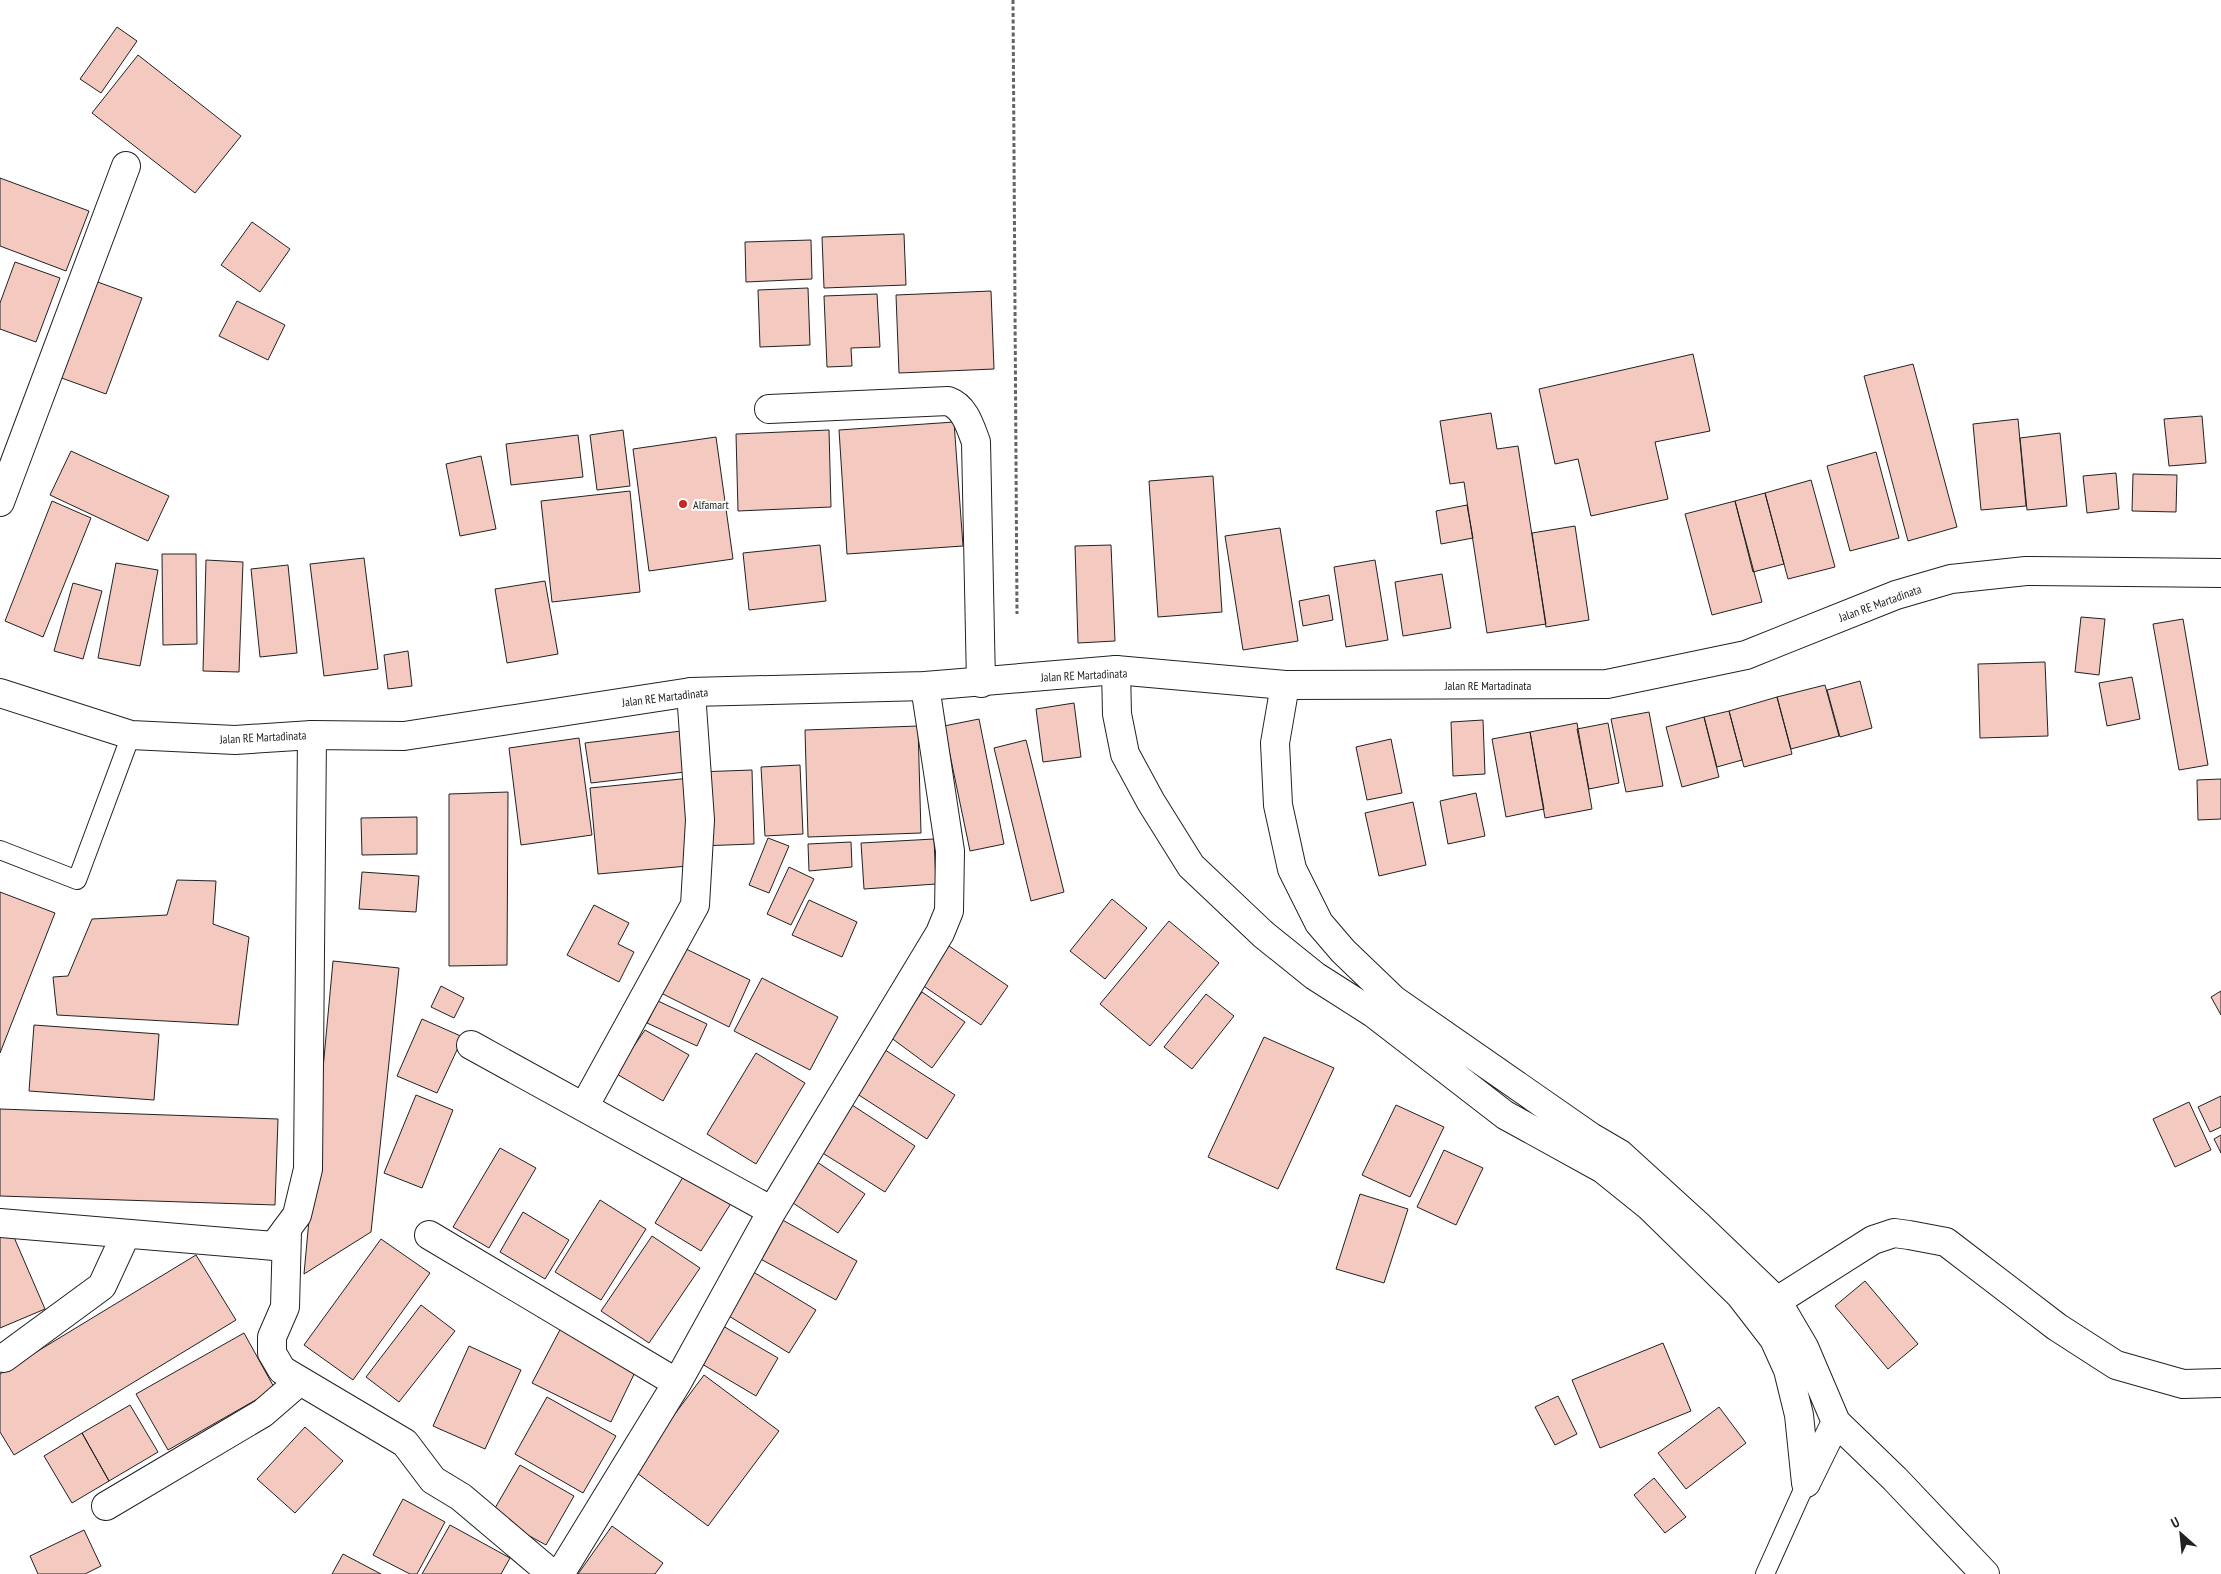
<svg xmlns="http://www.w3.org/2000/svg" width="2221" height="1574" font-family="'PT Sans Narrow',sans-serif">
  <rect width="100%" height="100%" fill="#fff"/>
  <path fill="#f3c9c0" stroke="#222" d="M117,27L137,41L101,93L80,79Z
    M138,55L241,136L195,193L92,113Z
    M0,178L89,211L66,271L0,246Z
    M252,222L290,249L260,292L221,265Z
    M904,234L906,285L824,288L822,237Z
    M811,240L812,279L746,282L745,242Z
    M15,262L60,278L36,342L0,329V303Z
    M92,280L142,298L106,394L56,376Z
    M808,288L810,345L760,347L758,290Z
    M991,291L994,369L899,373L896,295Z
    M877,294L880,347L851,348L852,366L827,367L824,296Z
    M237,301L285,325L268,360L219,336Z
    M1693,354L1710,431L1655,442L1668,499L1591,516L1578,459L1555,464L1539,389Z
    M1913,364L1957,527L1908,541L1864,376Z
    M1491,413L1497,449L1518,446L1546,624L1487,633L1464,482L1450,484L1440,421Z
    M2202,416L2206,463L2169,466L2164,419Z
    M2018,419L2026,506L1981,510L1973,424Z
    M954,422L963,546L847,554L839,430Z
    M623,430L630,486L597,490L590,435Z
    M829,430L831,507L738,511L736,434Z
    M2060,433L2067,506L2027,510L2020,438Z
    M578,435L583,477L511,485L506,444Z
    M716,437L733,559L649,571L633,449Z
    M71,451L169,496L148,541L50,495Z
    M1876,452L1899,538L1850,551L1827,466Z
    M481,456L496,529L460,536L446,464Z
    M2116,473L2119,509L2087,513L2083,476Z
    M2133,474L2177,475L2176,512L2132,511Z
    M1213,476L1222,612L1158,617L1149,481Z
    M1811,480L1835,567L1788,579L1765,493Z
    M630,491L640,592L552,602L541,501Z
    M1765,493L1784,564L1753,572L1735,501Z
    M52,501L91,518L43,637L5,621Z
    M1735,501L1762,602L1712,615L1685,514Z
    M1467,505L1473,538L1441,544L1436,511Z
    M1575,526L1589,620L1546,627L1532,533Z
    M1280,528L1298,641L1243,650L1225,536Z
    M820,545L826,601L749,610L743,553Z
    M1111,545L1115,641L1078,643L1075,546Z
    M162,554H196L197,644L163,645Z
    M364,558L378,669L324,676L310,564Z
    M206,560L243,562L239,672L203,671Z
    M1375,560L1388,640L1346,647L1334,567Z
    M116,563L158,570L140,666L98,658Z
    M288,565L297,653L260,657L251,569Z
    M1442,574L1451,628L1403,636L1395,582Z
    M545,581L558,654L507,663L495,589Z
    M73,583L102,591L83,659L54,651Z
    M1329,595L1333,620L1303,626L1299,601Z
    M2081,617L2105,619L2099,675L2075,672Z
    M2183,619L2208,765L2179,770L2153,624Z
    M408,651L412,686L388,689L384,655Z
    M2045,662L2048,736L1980,738L1978,664Z
    M2132,677L2140,719L2107,726L2099,683Z
    M1860,681L1872,728L1840,737L1827,690Z
    M1825,685L1839,736L1791,749L1777,697Z
    M1777,697L1792,754L1744,767L1729,711Z
    M1074,703L1081,757L1043,762L1036,709Z
    M1729,711L1742,760L1717,767L1704,717Z
    M1649,712L1663,786L1626,792L1611,719Z
    M1704,717L1719,777L1682,787L1666,727Z
    M979,719L1004,844L970,851L944,726Z
    M1483,720L1485,774L1453,776L1451,722Z
    M1577,723L1592,809L1545,818L1530,732Z
    M1608,723L1619,783L1589,789L1577,729Z
    M918,726L921,833L808,837L805,730Z
    M681,731L685,772L591,783L585,743Z
    M1530,732L1544,809L1506,817L1492,739Z
    M579,738L592,835L521,845L509,748Z
    M1391,739L1402,793L1367,800L1356,747Z
    M1026,740L1064,892L1031,901L994,748Z
    M800,765L803,834L765,836L761,767Z
    M752,770L754,844L699,846L697,772Z
    M691,778L699,865L598,874L590,788Z
    M2221,779V819L2198,820L2197,780Z
    M508,792L507,965L449,966V794Z
    M1476,793L1485,836L1448,844L1440,801Z
    M1413,802L1426,865L1379,876L1365,813Z
    M417,817V854L362,855L361,818Z
    M768,838L789,846L769,893L749,885Z
    M934,839L936,884L864,889L861,843Z
    M851,842L852,867L809,871L808,844Z
    M789,867L814,879L791,925L767,914Z
    M362,872L419,876L416,912L359,909Z
    M177,880L216,881L213,924L249,937L238,1025L57,1015L53,977L68,976L92,919L167,915Z
    M0,892L55,913L0,1053Z
    M1112,899L1147,928L1105,979L1070,951Z
    M809,900L857,922L842,957L792,935Z
    M594,905L629,923L618,944L634,952L619,982L567,955Z
    M1169,921L1219,963L1150,1046L1100,1004Z
    M949,946L1008,986L981,1025L922,985Z
    M684,948L750,980L729,1027L661,993Z
    M333,961L399,968L371,1232L304,1274Z
    M762,978L838,1017L810,1070L734,1031Z
    M441,986L464,998L454,1018L431,1007Z
    M2221,991V1015L2211,997Z
    M922,992L965,1022L932,1068L890,1037Z
    M1206,994L1234,1016L1192,1069L1164,1047Z
    M658,1001L707,1024L697,1046L647,1023Z
    M422,1019L463,1037L437,1093L397,1076Z
    M34,1025L159,1034L154,1100L29,1091Z
    M645,1030L689,1055L663,1101L615,1073Z
    M1264,1037L1334,1068L1278,1189L1208,1157Z
    M879,1046L955,1095L927,1139L851,1090Z
    M756,1053L805,1083L756,1164L707,1134Z
    M416,1095L453,1110L422,1188L384,1173Z
    M2221,1096V1127L2210,1132L2198,1107Z
    M2189,1102L2211,1150L2175,1167L2153,1119Z
    M852,1105L915,1146L885,1192L821,1152Z
    M1396,1105L1444,1127L1410,1197L1362,1175Z
    M0,1109L278,1119L275,1205L0,1196Z
    M2221,1135V1153L2214,1139Z
    M500,1148L536,1168L489,1248L453,1227Z
    M1444,1150L1483,1168L1456,1225L1417,1207Z
    M814,1160L865,1194L838,1233L787,1199Z
    M688,1169L735,1197L701,1251L655,1223Z
    M1360,1194L1408,1209L1384,1283L1336,1269Z
    M600,1200L646,1229L601,1300L555,1272Z
    M523,1212L569,1240L545,1279L500,1252Z
    M777,1217L857,1261L836,1300L755,1256Z
    M10,1228L45,1309L0,1328V1232Z
    M652,1236L700,1268L649,1343L601,1311Z
    M381,1239L430,1273L353,1380L304,1345Z
    M196,1255L236,1320L14,1455L0,1432V1374Z
    M750,1270L816,1310L789,1353L724,1313Z
    M1865,1281L1918,1344L1888,1369L1835,1306Z
    M421,1305L455,1331L399,1402L366,1377Z
    M562,1326L639,1364L611,1422L532,1383Z
    M723,1326L778,1358L756,1396L702,1364Z
    M244,1333L275,1389L168,1450L136,1394Z
    M1663,1343L1691,1411L1600,1448L1572,1380Z
    M469,1346L521,1370L485,1449L433,1426Z
    M704,1375L779,1431L708,1526L633,1470Z
    M1558,1396L1577,1434L1555,1445L1535,1407Z
    M547,1397L616,1436L583,1493L515,1454Z
    M130,1405L158,1452L109,1481L82,1433Z
    M1719,1407L1746,1443L1686,1489L1658,1453Z
    M305,1427L343,1461L295,1513L257,1479Z
    M82,1433L109,1481L72,1503L44,1456Z
    M520,1465L574,1496L546,1545L491,1515Z
    M1654,1478L1686,1517L1665,1533L1634,1495Z
    M403,1499L445,1522L417,1574H410L373,1555Z
    M450,1525L510,1558L501,1574H422Z
    M612,1526L663,1563L655,1574H578Z
    M84,1530L101,1566L85,1574H38L30,1556Z
    M343,1554L381,1574H332Z"/>
  <g fill="none" stroke-linecap="round" stroke-linejoin="round">
    <g stroke="#222" stroke-width="20">
      <path id="lane" d="M0,850L77,880L131,735
        M1765,1574L1806,1483"/>
    </g>
    <g stroke="#222" stroke-width="30">
      <path id="street" d="M769,409L948,401C965,407 970,426 976,442L981,683
        M0,502L126,166
        M1116,670L1117,714L1125,754L1151,802L1191,866L1264,935L1315,976L1373,1013L1505,1115L1603,1169L1649,1206L1740,1295L1774,1339L1788,1370L1799,1415L1806,1483
        M1285,685L1275,743L1278,805L1292,869L1319,923L1343,951L1394,1000L1591,1137L1620,1154L1699,1226L1777,1301L1804,1347L1836,1422L1895,1479L1985,1574
        M471,1045L772,1211
        M584,1107L695,905L700,820L691,692
        M0,1223L274,1246L297,1215L308,1169L312,735
        M287,1232L285,1307L272,1337V1353L282,1370L405,1443L433,1480L461,1497L552,1574
        M429,1235L677,1383
        M1777,1301L1873,1240L1894,1233L1909,1235L1946,1242L2057,1327L2116,1365L2183,1384L2221,1383
        M4,1358L102,1286L126,1234
        M1806,1483L1836,1422
        M106,1506L263,1413L300,1381
        M560,1574L677,1383L772,1211L940,933L949,911L950,851L925,686"/>
    </g>
    <g stroke="#222" stroke-width="30">
      <path id="highway" d="M0,693L131,735L235,740L312,735L404,736L691,692L925,686L1116,670L1285,685L1607,684L1746,655L1896,595L1951,579L2026,571L2221,573"/>
    </g>
    <path stroke="#646464" stroke-width="3" stroke-dasharray="4 2.5" stroke-linecap="butt" d="M1013,0L1017,614"/>
    <use href="#lane" stroke="#fff" stroke-width="18"/>
    <use href="#street" stroke="#fff" stroke-width="28"/>
    <use href="#highway" stroke="#fff" stroke-width="28"/>
  </g>
  <circle fill="#c62828" stroke="#fff" stroke-width="2" cx="683" cy="504" r="5"/>
  <g text-anchor="middle" dominant-baseline="central" stroke-width="4" stroke-linejoin="round" paint-order="stroke">
    <g font-size="12" fill="#222" stroke="#fff" text-anchor="start">
      <text x="693" y="504">Alfamart</text>
    </g>
    <g font-size="12" fill="#222" stroke="#fff">
      <text transform="translate(1880 603) rotate(-20)">Jalan RE Martadinata</text>
      <text transform="translate(1084 675) rotate(-3)">Jalan RE Martadinata</text>
      <text x="1488" y="685">Jalan RE Martadinata</text>
      <text transform="translate(665 697) rotate(-7)">Jalan RE Martadinata</text>
      <text transform="translate(263 737) rotate(-3)">Jalan RE Martadinata</text>
    </g>
  </g>
  <g transform="translate(2181 1534) rotate(333)" stroke="#ffffff" stroke-width="4" paint-order="stroke">
  <path d="M0-4L9 19L0 12L-9 19Z" fill="#222222"/>
  <text y="-8" font-size="14" font-weight="bold" text-anchor="middle" fill="#222222">U</text>
  </g>
</svg>
